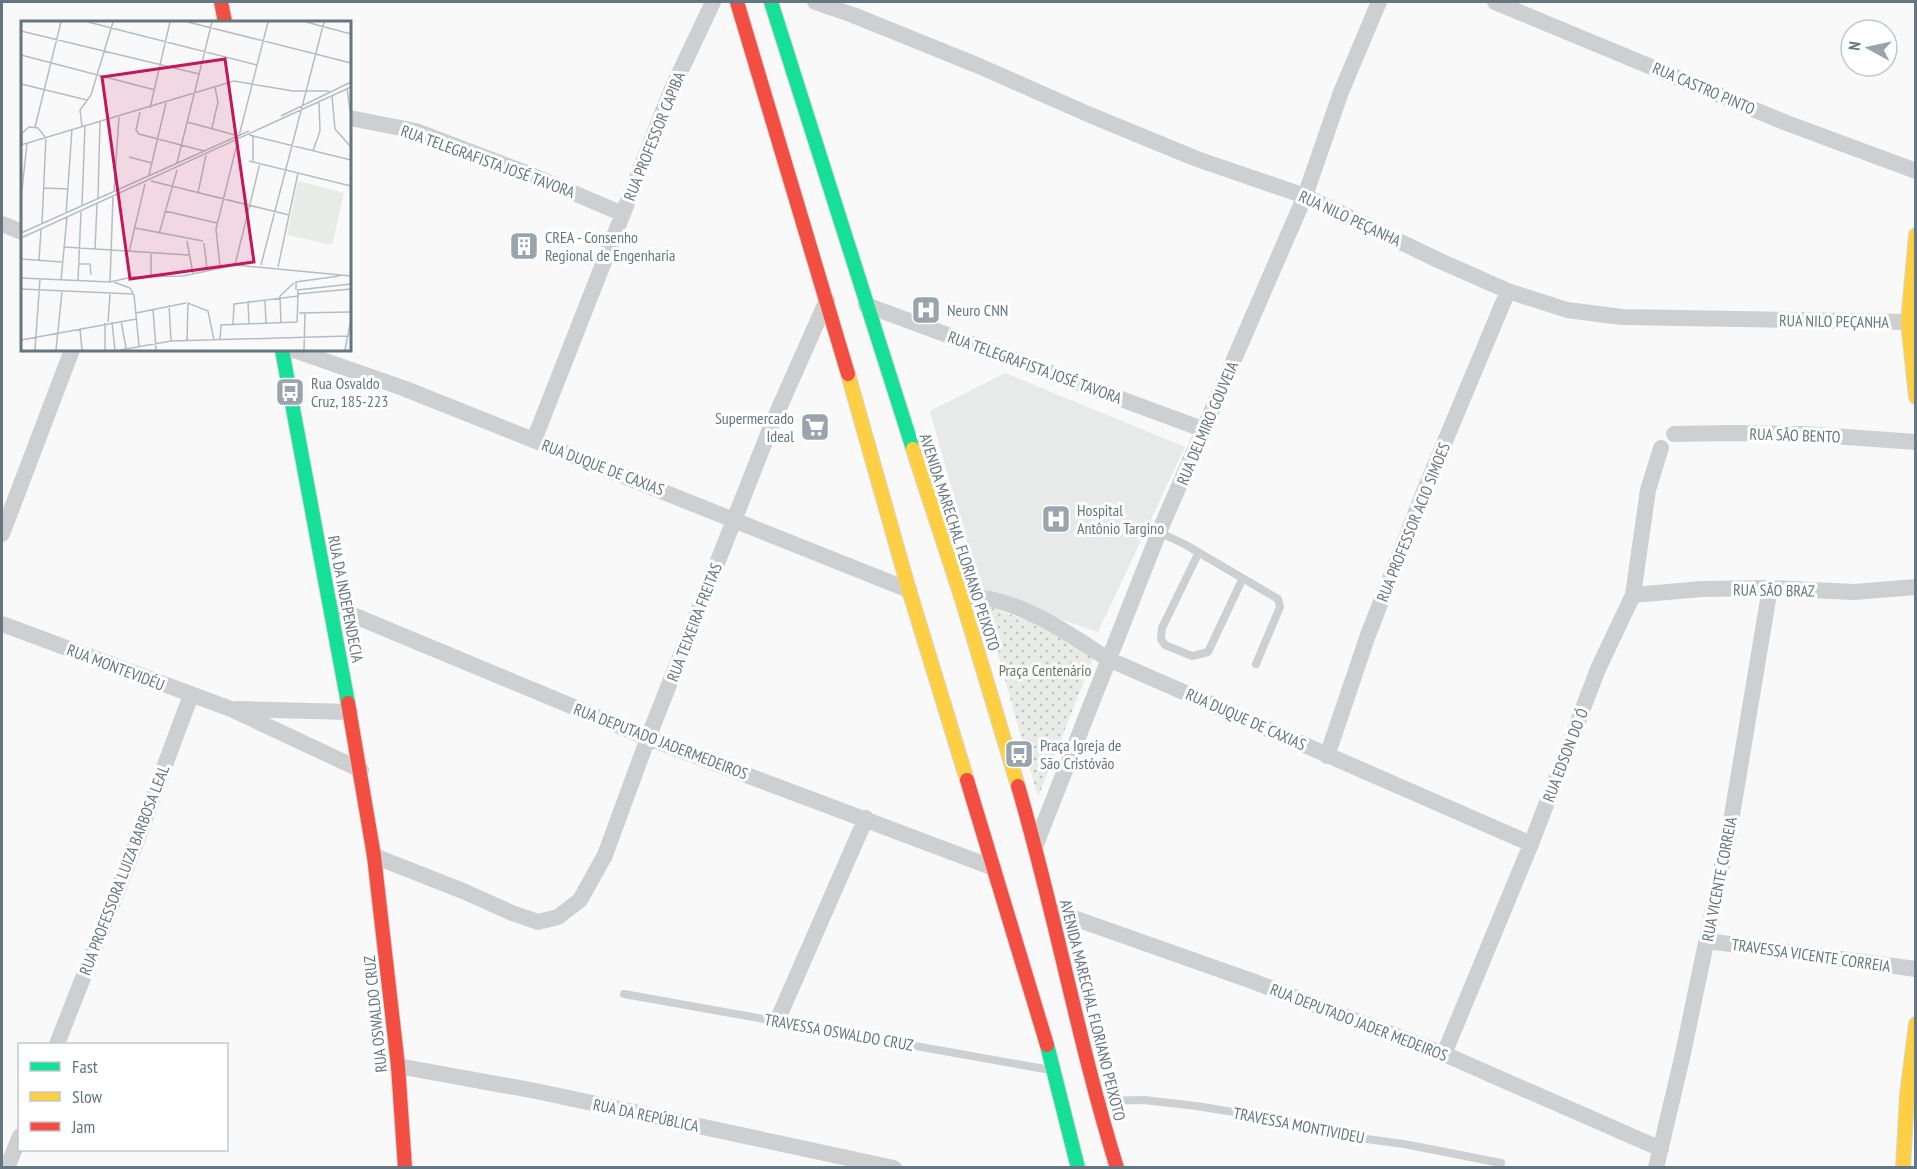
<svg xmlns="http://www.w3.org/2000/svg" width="1917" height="1169" font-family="'PT Sans Narrow',sans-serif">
  <defs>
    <pattern id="park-dots" width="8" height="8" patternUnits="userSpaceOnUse" patternTransform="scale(1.5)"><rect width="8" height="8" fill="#e8ebe6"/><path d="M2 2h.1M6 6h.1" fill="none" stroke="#c0c3c0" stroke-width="1.8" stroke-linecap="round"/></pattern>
  </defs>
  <rect width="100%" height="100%" fill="#f9f9f9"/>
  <path fill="#e8e9e9" d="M1005,373L1185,447L1098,632L981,592L930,411Z"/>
  <path fill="url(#park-dots)" d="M984,605L1098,646L1038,797Z"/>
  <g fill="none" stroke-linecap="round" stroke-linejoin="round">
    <g stroke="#d5d6d7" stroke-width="16">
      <path id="fast" d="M771,2L913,449
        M282,350L348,703
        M1047,1045L1078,1168"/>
    </g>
    <g stroke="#d5d6d7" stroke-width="16">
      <path id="slow" d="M1916,235L1908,322L1916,397
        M848,374L909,590L967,780
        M913,449L961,596L1018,786
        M1903,1168L1907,1095L1916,1024"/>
    </g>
    <g stroke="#d5d6d7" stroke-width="16">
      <path id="jam" d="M221,2L225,22
        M737,2L848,374
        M348,703L374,856L398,1066L405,1168
        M967,780L1047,1045
        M1018,786C1055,912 1078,1042 1117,1168"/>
    </g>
    <path stroke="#cecfd0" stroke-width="8" d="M1159,532L1186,545L1278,599L1280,607L1256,664
      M1198,554L1162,628L1161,639L1165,645L1192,656L1208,652L1242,580
      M624,994L1050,1070
      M1100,1101L1144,1100L1196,1106L1278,1119L1359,1138L1404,1144L1501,1163"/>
    <path stroke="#cecfd0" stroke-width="16" d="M815,2L853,15L979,66L1090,115L1197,159L1305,196L1440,261L1508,291L1567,310L1622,317L1908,322
      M1495,2L1784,122L1916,171
      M350,118L416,131L529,174L623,214
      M2,224L22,232
      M866,305L1205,430
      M294,350L403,388L909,590
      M1674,434L1731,433L1805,434L1916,442
      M534,440L671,91L713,2
      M2,534L72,350
      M1633,595L1702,589L1770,588L1854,592L1916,587
      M961,596C972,597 983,598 994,600C1036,610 1072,636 1108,659L1531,844
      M331,606L648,738L994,868
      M2,624L231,709L361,770
      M237,709L350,712
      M1327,756L1368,635L1425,489L1508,291
      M1036,844L1159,532L1305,196L1341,92L1379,2
      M374,856L463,891L512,913L538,922L558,917L580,900L605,855L648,738L772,424L827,300
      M1051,910L1252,981L1444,1054L1661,1149
      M1707,941L1916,969
      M777,1021L866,818
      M57,1044L136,843L191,695
      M1444,1054L1531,844L1598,669L1633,595L1648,490L1661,448
      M398,1066L536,1091L894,1168
      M7,1168L20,1136
      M1656,1168L1682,1058L1729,833L1770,588"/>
    <use href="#fast" stroke="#16e098" stroke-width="14"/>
    <use href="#slow" stroke="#ffcf43" stroke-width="14"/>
    <use href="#jam" stroke="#f24e42" stroke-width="14"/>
  </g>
  <defs>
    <g id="building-square" transform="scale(1.5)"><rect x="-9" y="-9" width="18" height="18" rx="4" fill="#99a4ac" stroke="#fff"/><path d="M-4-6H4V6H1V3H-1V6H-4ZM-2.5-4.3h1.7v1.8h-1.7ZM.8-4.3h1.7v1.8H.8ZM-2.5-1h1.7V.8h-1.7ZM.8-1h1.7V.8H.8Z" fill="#fff"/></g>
    <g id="hospital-square" transform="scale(1.5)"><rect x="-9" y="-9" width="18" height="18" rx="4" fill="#99a4ac" stroke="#fff"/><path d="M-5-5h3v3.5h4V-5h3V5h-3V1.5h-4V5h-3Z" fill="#fff"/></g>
    <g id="bus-square" transform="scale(1.5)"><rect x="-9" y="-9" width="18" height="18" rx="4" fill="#99a4ac" stroke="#fff"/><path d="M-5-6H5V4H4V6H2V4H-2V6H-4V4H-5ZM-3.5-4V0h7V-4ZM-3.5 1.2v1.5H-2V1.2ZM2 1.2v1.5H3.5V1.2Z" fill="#fff"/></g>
    <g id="supermarket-square" transform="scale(1.5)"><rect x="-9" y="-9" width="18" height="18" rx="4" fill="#99a4ac" stroke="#fff"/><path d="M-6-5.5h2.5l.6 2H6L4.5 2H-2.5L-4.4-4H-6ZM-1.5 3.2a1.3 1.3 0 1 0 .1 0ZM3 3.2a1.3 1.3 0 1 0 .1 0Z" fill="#fff"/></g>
  </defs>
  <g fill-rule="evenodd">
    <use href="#building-square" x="524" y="246"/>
    <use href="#hospital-square" x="926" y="310"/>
    <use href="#bus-square" x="290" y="392"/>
    <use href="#supermarket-square" x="815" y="427"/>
    <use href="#hospital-square" x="1056" y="519"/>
    <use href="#bus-square" x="1019" y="754"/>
  </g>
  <g text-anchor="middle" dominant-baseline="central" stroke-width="6" stroke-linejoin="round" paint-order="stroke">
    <g font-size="16" fill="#657683" stroke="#fff">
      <text transform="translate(1704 88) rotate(23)">RUA CASTRO PINTO</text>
      <text transform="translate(654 136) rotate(-68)">RUA PROFESSOR CAPIBA</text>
      <text transform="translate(488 161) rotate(20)">RUA TELEGRAFISTA JOSÉ TAVORA</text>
      <text transform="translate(1350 218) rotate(25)">RUA NILO PEÇANHA</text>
      <text transform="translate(1834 321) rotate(1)">RUA NILO PEÇANHA</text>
      <text transform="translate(1035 367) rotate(20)">RUA TELEGRAFISTA JOSÉ TAVORA</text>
      <text transform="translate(1207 423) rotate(-67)">RUA DELMIRO GOUVEIA</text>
      <text transform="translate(1795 435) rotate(2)">RUA SÃO BENTO</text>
      <text transform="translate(603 467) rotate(21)">RUA DUQUE DE CAXIAS</text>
      <text transform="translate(1413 522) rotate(-68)">RUA PROFESSOR ACIO SIMOES</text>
      <text transform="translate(960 542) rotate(72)">AVENIDA MARECHAL FLORIANO PEIXOTO</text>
      <text transform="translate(1774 590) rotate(1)">RUA SÃO BRAZ</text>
      <text transform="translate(346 599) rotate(79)">RUA DA INDEPENDECIA</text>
      <text transform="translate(694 622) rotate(-69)">RUA TEIXEIRA FREITAS</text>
      <text transform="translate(116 667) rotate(21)">RUA MONTEVIDÉU</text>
      <text transform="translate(1246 719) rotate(24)">RUA DUQUE DE CAXIAS</text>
      <text transform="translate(661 741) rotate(21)">RUA DEPUTADO JADERMEDEIROS</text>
      <text transform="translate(1565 755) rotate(-69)">RUA EDSON DO Ó</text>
      <text transform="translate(124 870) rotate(-69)">RUA PROFESSORA LUIZA BARBOSA LEAL</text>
      <text transform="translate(1719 879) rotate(-79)">RUA VICENTE CORREIA</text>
      <text transform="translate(1811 955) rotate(8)">TRAVESSA VICENTE CORREIA</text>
      <text transform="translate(1093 1010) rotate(76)">AVENIDA MARECHAL FLORIANO PEIXOTO</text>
      <text transform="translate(375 1014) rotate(-96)">RUA OSWALDO CRUZ</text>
      <text transform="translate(1359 1022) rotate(21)">RUA DEPUTADO JADER MEDEIROS</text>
      <text transform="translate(839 1032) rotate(10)">TRAVESSA OSWALDO CRUZ</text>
      <text transform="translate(646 1115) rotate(12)">RUA DA REPÚBLICA</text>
      <text transform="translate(1299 1125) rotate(11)">TRAVESSA MONTIVIDEU</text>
    </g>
    <g font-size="16" fill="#657683" stroke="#fff" text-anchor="start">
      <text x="545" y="237">CREA - Consenho<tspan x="545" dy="18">Regional de Engenharia</tspan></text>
      <text x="947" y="310">Neuro CNN</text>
      <text x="311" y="383">Rua Osvaldo<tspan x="311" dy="18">Cruz, 185-223</tspan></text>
      <text x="794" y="418" text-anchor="end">Supermercado<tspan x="794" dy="18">Ideal</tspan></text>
      <text x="1077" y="510">Hospital<tspan x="1077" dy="18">Antônio Targino</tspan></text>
      <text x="1040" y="745">Praça Igreja de<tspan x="1040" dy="18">São Cristóvão</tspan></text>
    </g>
    <g font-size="16" fill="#687a64" stroke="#fff">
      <text x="1045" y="670">Praça Centenário</text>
    </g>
  </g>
  <g transform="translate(21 21)">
    <rect width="330" height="330" fill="#f9f9f9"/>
    <path d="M277,160L323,172L311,224L266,214Z" fill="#e8ebe6"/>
    <path fill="none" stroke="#b5bdc3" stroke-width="1.5" d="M67,1L236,44M167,1L330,42M285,1L330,13M0,10L178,53M0,34L134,69M0,63L66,79M326,68L330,95M311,75L314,108L330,126M129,87L149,1M119,91L115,109L118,113L183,130M260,95L330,61M166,101L218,115L247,1M61,105L59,89L70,74L92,1M14,106L40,1M191,107L197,81L194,66M228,114L330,139M232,114V141M1,123V112L8,106L17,107L24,116M0,124L213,60L272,70H308M292,130L299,110L298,81M108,136L131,142M228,140L330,165M156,142L191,1M128,154L145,82M130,160L268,194M23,167L47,168M93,169L98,96M177,172L185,134M77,177L79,100M0,178L6,122M61,184L64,105M144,190L196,202M45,193L51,108M21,202L25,116M114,207L182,220M0,212L228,110M138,213L156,149M0,217L330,66M166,220L172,253M183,222L186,248M43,226L168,234M74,228L76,183M108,231L124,163M130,233V255M0,238L41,241M18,239L20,209M57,243H69L70,254M214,244L239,142M240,244L303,1M199,245L195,208L217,119M257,246L277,152M0,257L89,261L111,256L162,255L214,244L330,255M40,259L46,196M57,260L60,191M89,261L92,176M93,261L109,267L113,274L118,325M0,268L112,273M275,269V261L318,255M276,273L330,268M277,275V269L330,263M244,279L245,302M227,280L228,303M148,284L150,320M132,288L135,329M115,292L165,282M278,292L330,291M100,300L105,327M87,301L89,273M91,301L94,329M260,302L259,275L273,262M59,307L61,329M0,319L115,298M166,319L167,282L187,290L193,319M199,319L200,304L276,301L277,275L213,283L212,304M14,329L19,258M35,329L41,271M84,329V302M99,329L150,320L327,315M283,329L284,292M324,329L330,299"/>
    <path fill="#c2185b" fill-opacity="0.15" stroke="#c2185b" stroke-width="3" d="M204,38L233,241L109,258L81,56Z"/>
    <rect width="330" height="330" fill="none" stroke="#657683" stroke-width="3"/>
  </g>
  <rect width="1917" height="1169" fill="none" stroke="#657683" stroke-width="6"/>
  <rect x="18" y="1043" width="210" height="108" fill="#ffffff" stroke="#c1c8cd" stroke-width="1.5"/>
  <rect x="30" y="1062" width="30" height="9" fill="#16e098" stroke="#c1c8cd" stroke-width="1.5"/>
  <text x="72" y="1073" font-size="18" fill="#657683">Fast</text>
  <rect x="30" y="1092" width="30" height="9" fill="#ffcf43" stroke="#c1c8cd" stroke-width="1.5"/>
  <text x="72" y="1103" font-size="18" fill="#657683">Slow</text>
  <rect x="30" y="1122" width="30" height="9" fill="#f24e42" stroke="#c1c8cd" stroke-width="1.5"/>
  <text x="72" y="1133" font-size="18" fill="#657683">Jam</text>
  <g transform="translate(1869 48) rotate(278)"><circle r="28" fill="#ffffff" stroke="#c1c8cd" stroke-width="1.5"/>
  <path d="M0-4.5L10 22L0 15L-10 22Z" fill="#99a4ac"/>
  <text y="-9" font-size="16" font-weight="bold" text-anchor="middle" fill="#657683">N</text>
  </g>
</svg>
